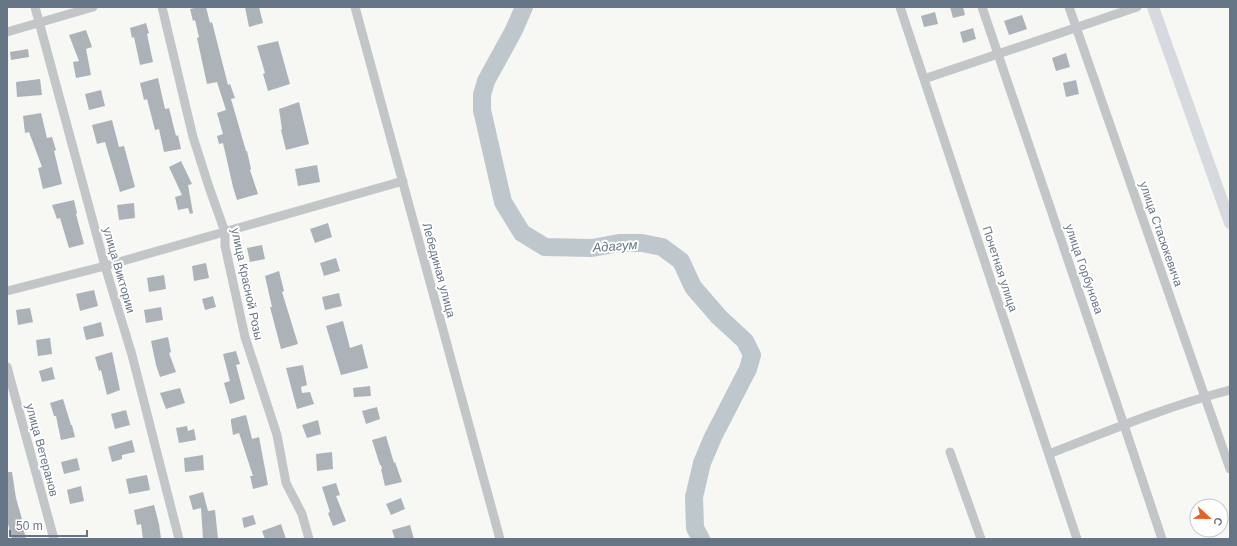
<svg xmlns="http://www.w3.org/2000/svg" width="1237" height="546" font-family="Arial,sans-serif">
  <rect width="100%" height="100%" fill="#f7f7f4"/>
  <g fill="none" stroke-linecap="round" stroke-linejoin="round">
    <path stroke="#bdc7cc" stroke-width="18" d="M524,7L514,30L486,81L482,95V110L503,202L522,233L545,247L592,248L619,243H642L662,247L681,261L693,287L719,317L745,341L752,355L748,369L713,437L702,463L694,497L695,528L701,539"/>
  </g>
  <path fill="#abb3b9" d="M199,7H206L210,23L212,22L228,85L230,84L235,98L231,99L246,151H247L251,169L250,170L258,194L237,200L233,187L223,143L219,144L217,136L223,134L217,113L226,110L217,82L207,84L197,38L199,37L195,20L193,21L190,9Z
    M245,7H259L263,23L249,27Z
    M950,7H963L965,15L953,18Z
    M935,12L938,24L924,27L921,16Z
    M1022,15L1027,29L1009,35L1004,21Z
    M146,23L149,33L147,34L153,62L140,65L134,37L132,38L130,28Z
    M973,28L976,39L963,43L960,32Z
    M86,30L92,47L86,49L91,75L76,78L73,62L79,61L69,35Z
    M278,41L290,84L268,91L263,74L265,73L257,46Z
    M28,49L29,57L11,60L10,52Z
    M1066,53L1070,67L1056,71L1052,58Z
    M158,78L165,109L169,108L176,136L178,135L181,149L164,152L159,129L155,130L147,99L144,100L140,83Z
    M40,79L42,95L17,97L16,82Z
    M1076,80L1079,94L1066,97L1063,83Z
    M101,90L105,106L89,110L85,94Z
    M299,102L309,144L286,150L281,130L282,129L279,109Z
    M41,113L47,138L52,137L56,150L54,151L62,184L43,189L38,168L42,167L29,132L25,133L23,116Z
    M112,120L119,147L124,146L135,187L120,192L105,142L97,144L92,125Z
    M181,161L192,184L188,185L193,213L190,214L188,208L178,210L175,197L182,195L169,167Z
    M317,165L320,182L298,186L295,169Z
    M74,200L77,213L76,214L84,244L69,248L60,218L57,219L52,205Z
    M134,203L135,218L119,220L117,205Z
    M328,223L332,237L315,243L310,229Z
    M262,245L265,259L250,262L247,248Z
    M336,258L340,271L324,276L320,263Z
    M206,263L209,278L194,281L192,266Z
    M279,271L284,291L282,292L298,344L281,349L270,307H272L265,276Z
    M164,275L166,289L149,292L147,278Z
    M94,290L98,306L80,311L76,294Z
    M339,293L342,306L325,310L322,297Z
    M213,296L216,307L205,310L202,299Z
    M161,307L163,320L146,323L144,310Z
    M30,308L33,322L18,325L16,310Z
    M343,321L350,348L362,344L368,368L341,375L326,326Z
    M101,322L104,336L86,340L83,327Z
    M168,337L171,352L169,353L176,372L160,377L156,365L151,341Z
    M50,338L52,354L38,356L36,340Z
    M236,351L240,364L236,365L245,399L230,404L224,383L230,381L223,354Z
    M112,352L120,390L107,395L101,370L99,371L95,357Z
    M303,365L307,385L301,387L302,393L310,392L314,404L297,409L286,368Z
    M52,367L55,379L42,382L39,371Z
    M370,386L371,396L354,397L353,388Z
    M180,388L185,403L166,409L160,393Z
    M63,399L71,425H72L75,437L61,440L56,416H54L50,403Z
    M377,407L380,419L366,424L362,411Z
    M126,410L130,425L115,429L111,414Z
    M246,415L252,439L259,437L268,485L253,489L250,476H253L239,433L233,435L231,422V419Z
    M318,420L321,434L307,438L302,425Z
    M187,426L188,431L194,429L196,440L179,443L176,428Z
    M386,436L394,463L395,462L402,482L385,486L381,469H382L381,465H380L372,440Z
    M132,440L135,452L122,455V459L112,462L108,447Z
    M332,452L333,469L317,471L316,454Z
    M203,455L204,470L185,472L184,458Z
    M77,458L80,470L64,474L61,462Z
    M7,472H12L16,498L22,519H21L26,539H12L7,520Z
    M147,475L150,490L129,494L126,479Z
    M336,483L340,495L336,496L346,521L333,526L328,513L330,512L322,487Z
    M81,486L84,501L70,504L67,490Z
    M203,492L208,511L215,510L218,539H203L201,508L193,510L189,496Z
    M401,498L405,509L391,515L386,504Z
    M154,505L159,524L161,539H143L141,524L137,525L134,510Z
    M253,515L256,524L244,528L242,518Z
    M281,524L286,539H265L262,531Z
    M410,525L414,539H395L392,530Z"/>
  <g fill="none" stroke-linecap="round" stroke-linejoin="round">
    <path stroke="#c2c6c9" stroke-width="9" d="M35,7L105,266L132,355L179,539
      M162,7L193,137L209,187L225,232V246L245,337L277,435L286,483L302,514L309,539
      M355,7L500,539
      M900,7L1077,539
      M982,7L1124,425L1162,539
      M1069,7L1230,469
      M7,32L93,7
      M924,79L1137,7
      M7,291L105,266L403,181
      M7,367L54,539
      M950,452L981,539
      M1049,454C1108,431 1168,406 1230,390"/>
    <path stroke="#d6dadf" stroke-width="12" d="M1153,7L1230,223"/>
  </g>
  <g text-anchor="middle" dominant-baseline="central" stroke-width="4" stroke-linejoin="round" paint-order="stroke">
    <g font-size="12" fill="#667585" stroke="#fff">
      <text transform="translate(1161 234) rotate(71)">улица Стасюкевича</text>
      <text transform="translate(1000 269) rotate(72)">Почетная улица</text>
      <text transform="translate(1084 269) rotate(71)">улица Горбунова</text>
      <text transform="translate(119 270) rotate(74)">улица Виктории</text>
      <text transform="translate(439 270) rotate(75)">Лебединая улица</text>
      <text transform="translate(247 284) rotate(78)">улица Красной Розы</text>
      <text transform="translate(42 450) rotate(75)">улица Ветеранов</text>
    </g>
    <g font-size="13" font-style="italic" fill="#617681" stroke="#fff">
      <text transform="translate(615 246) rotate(-4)">Адагум</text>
    </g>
  </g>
  <rect width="1237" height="546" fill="none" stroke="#667585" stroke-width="16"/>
  <g transform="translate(1209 518) rotate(112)"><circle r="19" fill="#ffffff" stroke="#c2c8ce"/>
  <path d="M0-3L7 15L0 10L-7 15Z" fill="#e56226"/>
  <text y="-6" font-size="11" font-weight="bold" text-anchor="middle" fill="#667585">С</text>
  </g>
  <path d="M10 530v6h77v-6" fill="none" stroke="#667585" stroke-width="2"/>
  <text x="16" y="530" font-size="12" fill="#667585" stroke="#ffffff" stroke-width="3" paint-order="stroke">50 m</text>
</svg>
